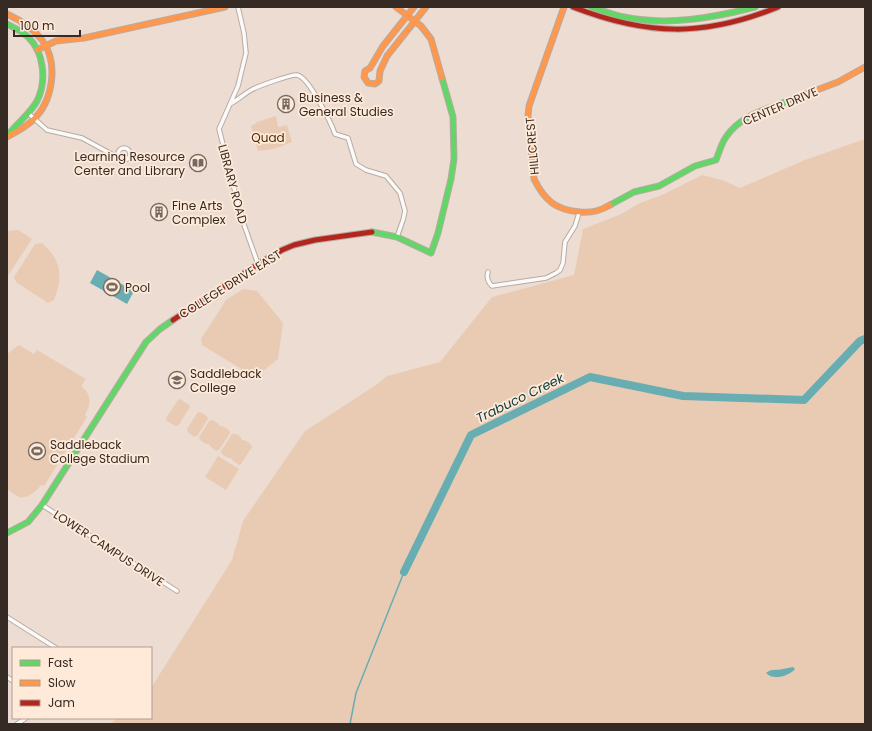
<svg xmlns="http://www.w3.org/2000/svg" width="872" height="731" font-family="Poppins,sans-serif">
  <rect width="100%" height="100%" fill="#ecdcd2"/>
  <path fill="#e9cbb4" d="M276,116L278,127L287,125L292,142L274,149L258,151L251,126L255,124L257,122Z
    M865,139V724H111L117,718H151V688L232,560L243,521L305,431L376,385L387,376L440,362L492,297L574,275L583,229L619,215L640,203L662,195L702,175L722,180L740,188L805,160Z
    M18,230L32,239L7,277V231Z
    M42,243C62,260 63,278 54,300L48,303L16,282L14,277L35,244Z
    M243,289L257,291L283,323L278,359L258,375H251L202,345L201,339L226,300Z
    M19,345L34,354L37,350L86,379L81,386C92,394 91,404 85,415L87,417L44,486L41,485C36,492 23,503 14,494C12,493 10,491 7,489V354Z
    M180,399L189,405L190,407L178,426H175L167,421L166,418L178,400Z
    M198,412C202,412 207,415 208,419L197,436L194,437L188,432L187,429Z
    M210,420C214,420 218,423 220,426C224,426 229,429 230,433L219,450L216,451L210,446L209,444H206L200,440L199,437Z
    M232,434C236,433 241,436 242,440C246,440 251,443 252,447L241,464L239,465L232,460L231,458H228L222,454L221,451Z
    M218,456L239,469L226,490L205,477Z"/>
  <path fill="#68adb2" d="M97,270L134,291L127,304L90,283Z
    M793,667L795,669C789,676 773,681 766,673C772,668 776,671 783,669C787,668 789,668 793,667Z"/>
  <g fill="none" stroke-linecap="round" stroke-linejoin="round">
    <path stroke="#68adb2" stroke-width="1.5" d="M350,724L356,693L404,572"/>
    <path stroke="#68adb2" stroke-width="8" d="M404,572L471,435L590,377L683,396L804,400L860,341L865,339"/>
    <g stroke="#b7aba3" stroke-width="5.5">
      <path id="street" d="M238,7L244,33L246,53L238,86L219,129L242,219L258,264
        M230,104C238,100 245,93 253,89C259,86 292,74 297,75C309,77 331,123 335,134L348,138L356,164L366,170L386,176L400,193L405,211L403,220L397,237
        M28,113L47,130L82,138L115,156L118,155
        M118 154a6 6 0 1 1 12 0a6 6 0 1 1-12 0Z
        M488,272C486,278 488,282 492,286L546,278L556,273L560,270L563,263L565,242L575,226L579,213
        M42,505L177,591
        M7,617L56,648
        M7,677L13,681
        M17,724L26,718"/>
    </g>
    <g stroke="#b7aba3" stroke-width="7">
      <path id="fast" d="M591,7C602,10 612,15 624,17C667,26 713,18 755,7
        M7,24C14,28 22,31 28,37C44,52 47,81 37,101C30,114 16,124 7,136
        M610,205L634,192L659,186L695,166L716,160C719,153 721,144 726,137C740,115 770,108 793,99
        M372,232L397,237L431,253L438,233L451,179L454,159L453,117L442,78
        M7,533L28,522L42,505L146,342L160,329L173,320"/>
    </g>
    <g stroke="#b7aba3" stroke-width="7">
      <path id="slow" d="M396,7L421,26L431,39L442,78
        M414,7L383,46L370,68L365,71L364,77L368,83L375,84L379,81L380,71L387,56L426,7
        M564,7L529,106L528,116L534,179C545,201 556,210 580,212C592,213 600,211 610,205
        M7,14C20,20 33,28 42,40C59,63 53,101 33,120C26,127 16,132 7,137
        M37,50L56,41L84,38L225,7
        M793,99L838,82L865,67"/>
    </g>
    <g stroke="#b7aba3" stroke-width="7">
      <path id="jam" d="M573,7C648,36 704,37 778,7
        M173,320L258,264L282,250L294,245L315,240L372,232"/>
    </g>
    <use href="#street" stroke="#fcfaf8" stroke-width="3.5"/>
    <use href="#fast" stroke="#63d668" stroke-width="5"/>
    <use href="#slow" stroke="#ff974d" stroke-width="5"/>
    <use href="#jam" stroke="#b3261e" stroke-width="5"/>
  </g>
  <defs>
    <g id="building-ring" transform="scale(0.9)"><circle r="9.5" fill="#ffead9" stroke="#756961" stroke-width="1.5"/><path d="M-4-6H4V6H1V3H-1V6H-4ZM-2.5-4.3h1.7v1.8h-1.7ZM.8-4.3h1.7v1.8H.8ZM-2.5-1h1.7V.8h-1.7ZM.8-1h1.7V.8H.8Z" fill="#756961"/></g>
    <g id="library-ring" transform="scale(0.9)"><circle r="9.5" fill="#ffead9" stroke="#756961" stroke-width="1.5"/><path d="M-6-4Q-3-5.5-.7-3.5V5Q-3 3-6 4ZM6-4Q3-5.5 .7-3.5V5Q3 3 6 4Z" fill="#756961"/></g>
    <g id="stadium-ring" transform="scale(0.9)"><circle r="9.5" fill="#ffead9" stroke="#756961" stroke-width="1.5"/><path d="M0-5a6.5 5 0 1 0 0 10a6.5 5 0 1 0 0-10ZM-3.5-1.8h7v3.6h-7Z" fill="#756961"/></g>
    <g id="university-ring" transform="scale(0.9)"><circle r="9.5" fill="#ffead9" stroke="#756961" stroke-width="1.5"/><path d="M0-5L7-2L0 1L-7-2ZM-4 1L0 2.5L4 1V4Q0 6-4 4Z" fill="#756961"/></g>
  </defs>
  <g fill-rule="evenodd">
    <use href="#building-ring" x="286" y="104"/>
    <use href="#library-ring" x="198" y="163"/>
    <use href="#building-ring" x="159" y="212"/>
    <use href="#stadium-ring" x="112" y="287"/>
    <use href="#university-ring" x="177" y="380"/>
    <use href="#stadium-ring" x="37" y="451"/>
  </g>
  <g text-anchor="middle" dominant-baseline="central" stroke-width="3.5" stroke-linejoin="round" paint-order="stroke">
    <g font-size="12" fill="#352b24" stroke="#ffead9" text-anchor="start">
      <text x="299" y="97">Business &amp;<tspan x="299" dy="14">General Studies</tspan></text>
      <text x="185" y="156" text-anchor="end">Learning Resource<tspan x="185" dy="14">Center and Library</tspan></text>
      <text x="172" y="205">Fine Arts<tspan x="172" dy="14">Complex</tspan></text>
      <text x="125" y="287">Pool</text>
      <text x="190" y="373">Saddleback<tspan x="190" dy="14">College</tspan></text>
      <text x="50" y="444">Saddleback<tspan x="50" dy="14">College Stadium</tspan></text>
    </g>
    <g font-size="12" fill="#352b24" stroke="#ffead9">
      <text transform="translate(780 106) rotate(-23)">CENTER DRIVE</text>
      <text transform="translate(532 146) rotate(-95)">HILLCREST</text>
      <text transform="translate(233 184) rotate(75)">LIBRARY ROAD</text>
      <text transform="translate(230 284) rotate(-32)">COLLEGE DRIVE EAST</text>
      <text transform="translate(109 548) rotate(33)">LOWER CAMPUS DRIVE</text>
    </g>
    <g font-size="12" fill="#4e2901" stroke="#ffead9">
      <text x="268" y="137">Quad</text>
    </g>
    <g font-size="13" font-style="italic" fill="#08393e" stroke="#ffead9">
      <text transform="translate(520 398) rotate(-26)">Trabuco Creek</text>
    </g>
  </g>
  <rect width="872" height="731" fill="none" stroke="#352b24" stroke-width="16"/>
  <rect x="12" y="647" width="140" height="72" fill="#ffead9" stroke="#ae9e91"/>
  <rect x="20" y="660" width="20" height="6" fill="#63d668" stroke="#ae9e91"/>
  <text x="48" y="667" font-size="12" fill="#352b24">Fast</text>
  <rect x="20" y="680" width="20" height="6" fill="#ff974d" stroke="#ae9e91"/>
  <text x="48" y="687" font-size="12" fill="#352b24">Slow</text>
  <rect x="20" y="700" width="20" height="6" fill="#b3261e" stroke="#ae9e91"/>
  <text x="48" y="707" font-size="12" fill="#352b24">Jam</text>
  <path d="M14 30v6h66v-6" fill="none" stroke="#352b24" stroke-width="2"/>
  <text x="20" y="30" font-size="12" fill="#352b24" stroke="#ffead9" stroke-width="3" paint-order="stroke">100 m</text>
</svg>
